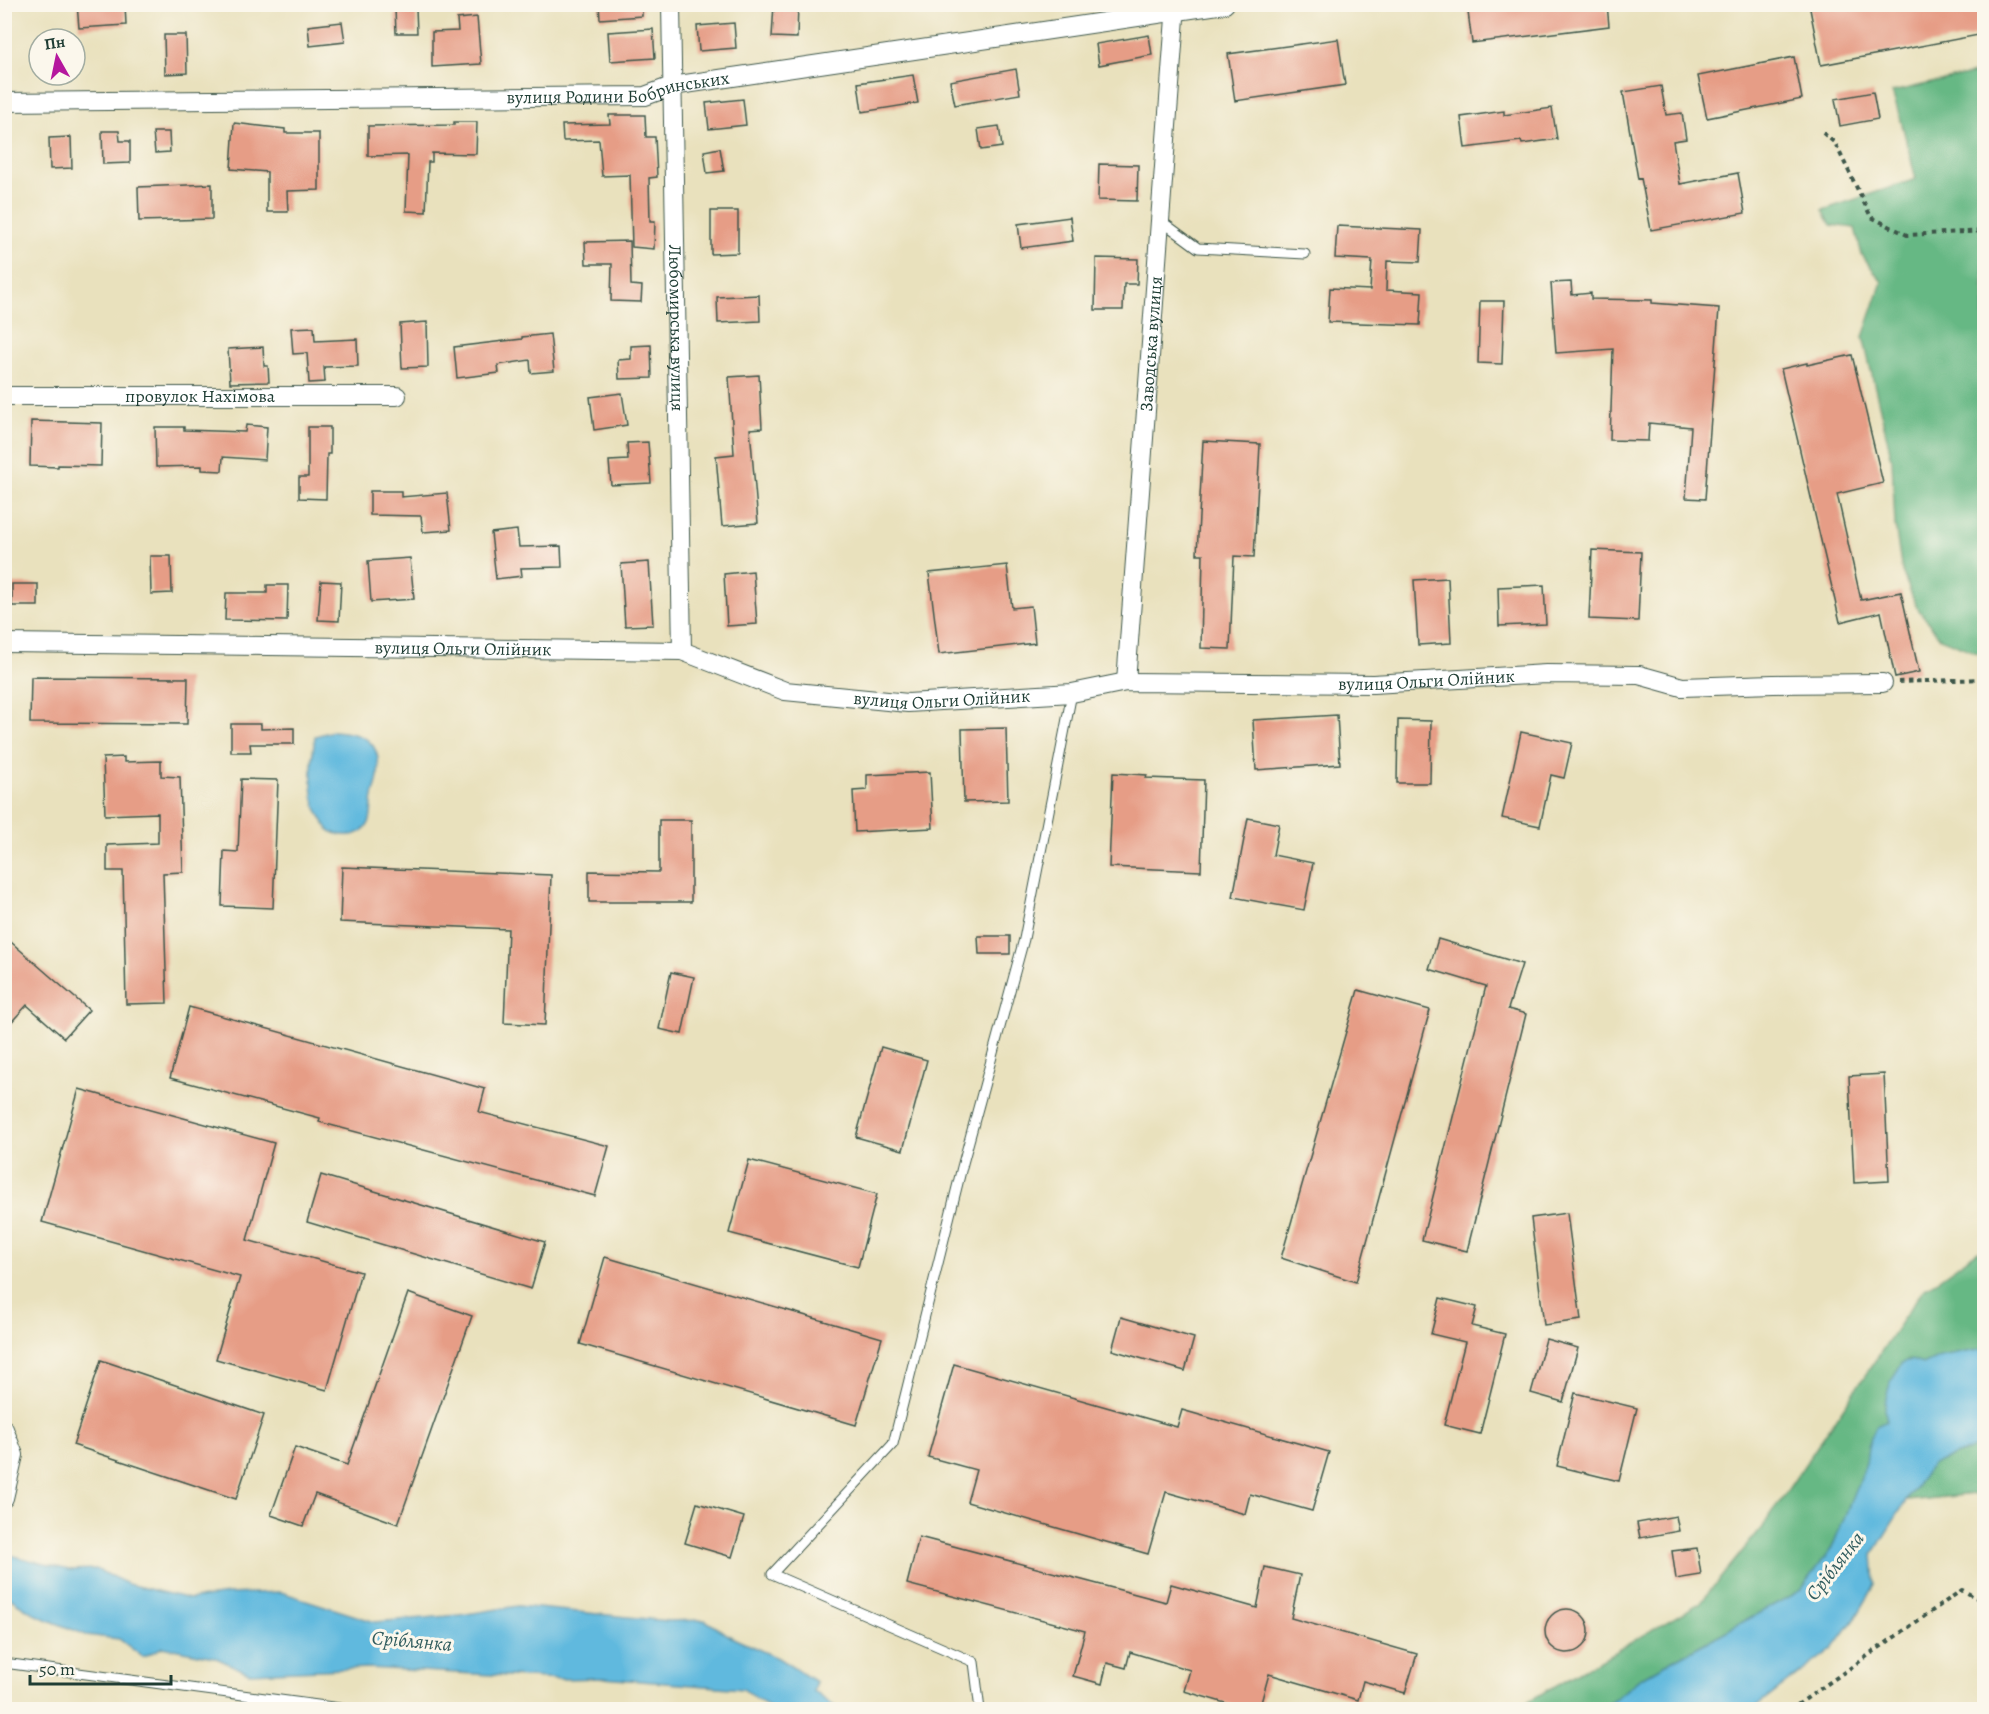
<svg xmlns="http://www.w3.org/2000/svg" width="1989" height="1714" font-family="Alegreya,serif">
  <rect width="100%" height="100%" fill="#fbf7ec"/>
  <filter id="ink" filterUnits="userSpaceOnUse"><feTurbulence type="fractalNoise" baseFrequency=".0167" numOctaves="2"/><feDisplacementMap in="SourceGraphic" scale="12" xChannelSelector="R" yChannelSelector="G"/><feConvolveMatrix kernelMatrix="1 2 1 2 8 2 1 2 1" color-interpolation-filters="sRGB"/></filter>
  <filter id="wash" filterUnits="userSpaceOnUse"><feTurbulence type="fractalNoise" baseFrequency=".008" numOctaves="4" result="noise"/><feDisplacementMap in="SourceGraphic" scale="24" xChannelSelector="R" yChannelSelector="G"/><feGaussianBlur stdDeviation="1.35" result="paint"/><feColorMatrix in="noise" values="0 0 0 0 0 0 0 0 0 0 0 0 0 0 0 0 0 1.4 0 .05"/><feComposite in="paint" operator="in"/></filter>
  <g filter="url(#wash)">
    <rect width="100%" height="100%" fill="#e9e1bd"/>
    <path fill="#66b884" stroke="#427a5c" stroke-width="1.5" d="M1984,71V656L1940,638L1916,606L1902,571L1895,525L1892,459L1863,337L1882,282L1862,255L1855,228L1831,225L1823,210L1916,179L1902,124L1892,92Z
      M1984,1247V1349L1940,1357L1923,1365L1915,1361L1907,1360L1898,1369L1895,1377L1887,1421L1868,1447L1867,1463L1832,1548L1801,1590L1641,1678L1602,1709L1513,1710L1700,1603L1764,1525L1922,1291Z
      M1980,1444L1984,1447V1493L1906,1501L1932,1464L1963,1453Z"/>
    <path fill="#61b9de" stroke="#407b89" stroke-width="1.5" d="M333,731C363,733 382,740 378,775C378,782 374,790 373,797C370,810 374,823 362,831C352,838 340,835 330,832C326,826 321,819 318,812C308,792 312,757 315,736Z
      M1984,1349V1447L1980,1445L1963,1453L1932,1464L1906,1501L1873,1554L1875,1585L1858,1614L1833,1648L1753,1709H1602L1641,1678L1801,1590L1832,1548L1866,1463L1868,1447L1871,1437L1876,1426L1887,1421C1881,1400 1890,1380 1902,1363C1910,1358 1915,1361 1923,1365L1940,1357Z
      M10,1555L69,1570L96,1569L128,1584L190,1599L228,1594L281,1592L375,1622L460,1615L518,1606L668,1621L705,1620L733,1638L778,1658L816,1682L813,1691L838,1709H772L743,1689L603,1678L562,1679L368,1668L249,1673L214,1657L163,1647L143,1657L119,1639L86,1635L36,1615L5,1595V1573Z"/>
    <g id="blocks">
      <path fill="#e69d86" d="M77,4H125L126,25L79,28Z
        M599,4H642V16L600,19Z
        M774,4H798L797,38L772,37Z
        M1467,4H1607L1609,26L1472,43Z
        M1809,4H1853L1854,10L1885,4H1984V34L1821,65Z
        M395,8H416L417,33H396Z
        M477,17L481,64L432,67V32L458,31L457,19Z
        M342,22L345,42L310,46L308,26Z
        M734,23L736,48L699,51L697,26Z
        M653,29L655,58L610,61L608,32Z
        M164,35H186L187,73L165,74Z
        M1149,35L1152,55L1099,65L1096,44Z
        M1338,39L1345,85L1235,101L1228,54Z
        M1794,57L1802,99L1707,118L1698,76Z
        M1016,69L1020,94L955,105L950,81Z
        M913,75L918,103L862,112L858,83Z
        M1661,86L1666,115L1682,113L1686,139L1673,141L1680,184L1738,173L1745,213L1651,230L1641,178L1638,179L1623,92Z
        M1873,92L1878,119L1840,126L1835,99Z
        M743,99L746,125L709,129L706,103Z
        M1552,108L1557,139L1522,144L1521,141L1465,148L1461,117L1504,111V115Z
        M609,115H645L646,137H655L657,177L649,178L650,221H655L654,249L632,247L630,175L602,176L599,140L563,141L562,125L610,124Z
        M454,122H477L476,154L432,153V162H428L426,212L406,211L408,155L368,156V126L454,125Z
        M234,123L285,129V133H319V190L287,191L288,212H267V172L231,169Z
        M999,126L1002,147L981,150L978,129Z
        M102,131H119L120,141H130V163L103,164Z
        M153,132H169L170,152L155,153Z
        M71,137L72,168L50,169L49,138Z
        M720,148L724,171L707,173L704,151Z
        M1099,164L1138,165L1137,201L1098,200Z
        M212,184V219L139,221L138,187Z
        M711,211H738V253L711,254Z
        M1070,217L1073,241L1021,248L1018,224Z
        M1337,226L1422,230L1420,262L1387,261L1386,290L1422,292L1420,325L1328,322L1330,288L1370,290L1372,260L1335,258Z
        M630,241L631,285L642,286L641,302L611,301L612,264H586L585,242Z
        M1096,258L1138,259L1137,284H1124L1123,310H1095Z
        M1571,282L1572,295L1591,293V299L1652,300V303L1719,308L1705,499L1686,498L1691,427L1649,423L1648,441L1610,440L1613,349L1556,353L1551,283Z
        M759,295L760,321L718,323L717,297Z
        M1480,301H1504L1502,364L1478,363Z
        M427,322L428,367L402,368L400,324Z
        M314,327L315,341L357,339L358,366L324,367L325,382L309,383L307,353L293,354L291,328Z
        M550,334L554,371L531,373L530,360L498,365L499,373L457,378L454,347L522,339V337Z
        M651,345L652,378L619,379L618,360L631,359V346Z
        M263,347L264,366H268L269,382L230,383L228,349Z
        M1852,355L1883,483L1837,494L1861,600L1901,592L1919,672L1895,677L1881,612L1840,622L1781,369L1807,363V365Z
        M759,375L762,428L750,429L758,523L722,526L716,456L734,454L729,377Z
        M622,393L627,425L594,430L590,397Z
        M31,421L102,423L101,466L58,465V467L30,466Z
        M246,425L267,427L265,460L223,457L222,471L202,470V466L156,467L155,427H184V430L245,432Z
        M308,427H330V454H327L326,499L299,498V477H308Z
        M1203,441L1260,444L1254,557L1234,556L1230,649L1201,648L1203,554H1197Z
        M648,442L651,483L611,485L609,461L628,460L627,443Z
        M370,491H401V497L447,493L451,530L423,532L421,516L370,515Z
        M517,530L519,547L561,546L562,567L521,568L522,576L496,579L491,533Z
        M1592,550L1641,552L1638,621L1589,619Z
        M150,556H171L172,593L151,594Z
        M410,558L414,599L371,602L368,561Z
        M649,562L653,625L625,626L621,564Z
        M1007,565L1012,608L1031,606L1035,643L939,654L929,573Z
        M753,571L757,624L727,626L724,574Z
        M1448,578L1451,643L1418,645L1414,580Z
        M321,581L341,582L339,621L318,620Z
        M12,584H38V606H12Z
        M267,585H288L287,621L225,620L226,593H267Z
        M1544,585L1546,624L1499,626L1498,587Z
        M31,677L188,678L187,724L30,723Z
        M1337,715L1340,764L1256,770L1253,720Z
        M1398,720L1431,721L1430,783H1397Z
        M231,724H261V729L294,728V744H250L251,752H231Z
        M1006,728L1008,801L964,802L962,729Z
        M1521,732L1572,743L1564,778L1551,775L1540,826L1502,818Z
        M124,757V762L161,761V776L180,777L183,872L163,873L167,1003L126,1004L123,871H107V845L158,843V813L105,815L103,758Z
        M930,772L933,828L855,832L853,791L867,790V775Z
        M1113,773L1147,775L1146,778L1204,780L1201,871L1109,867Z
        M241,779L278,780L273,908L222,906L224,851L238,852Z
        M1248,818L1279,824L1273,855L1313,863L1304,910L1233,897Z
        M659,820H691V902H589V871L659,872Z
        M342,867L551,875L545,1025L504,1023L508,929L340,922Z
        M4,936L89,1010L64,1038L27,1005L4,1030Z
        M978,936H1010V954H979Z
        M1438,939L1522,964L1508,1009L1526,1014L1467,1251L1422,1240L1486,986L1429,969Z
        M671,972L694,977L682,1034L659,1029Z
        M1358,990L1430,1010L1356,1282L1281,1258Z
        M189,1007L485,1089L479,1112L609,1146L595,1196L319,1122L320,1118L170,1078Z
        M881,1047L927,1060L903,1150L856,1137Z
        M1884,1074L1889,1181L1854,1183L1849,1076Z
        M79,1089L274,1143L247,1240L361,1272L327,1390L216,1359L240,1277L42,1222Z
        M749,1160L877,1194L858,1267L729,1233Z
        M321,1175L545,1242L531,1289L307,1222Z
        M1567,1213L1581,1320L1544,1325L1531,1218Z
        M605,1257L882,1338L856,1425L580,1344Z
        M408,1293L472,1316L398,1524L315,1494L303,1526L271,1515L295,1447L347,1465Z
        M1440,1298L1477,1307L1472,1326L1505,1334L1480,1434L1444,1425L1465,1342L1431,1334Z
        M1121,1317L1194,1338L1185,1371L1112,1350Z
        M1546,1339L1578,1348L1563,1402L1531,1393Z
        M101,1360L264,1415L236,1499L73,1445Z
        M954,1364L1177,1427L1182,1410L1329,1452L1312,1511L1250,1494L1245,1514L1166,1492L1148,1554L967,1502L976,1470L928,1457Z
        M1575,1393L1637,1408L1619,1481L1557,1466Z
        M697,1503L744,1517L732,1557L685,1543Z
        M1676,1516L1679,1531L1640,1538L1637,1523Z
        M919,1537L1166,1602L1171,1584L1257,1608L1265,1567L1300,1575L1291,1618L1417,1654L1405,1693L1363,1681L1358,1700L1269,1674L1259,1710H1249L1184,1691L1190,1670L1130,1652L1126,1668L1107,1663L1102,1684L1073,1676L1085,1631L907,1584Z
        M1697,1548L1701,1575L1676,1579L1672,1551Z
        M1545 1631a22 22 0 1 1 44 0a22 22 0 1 1-44 0Z"/>
    </g>
  </g>
  <g filter="url(#ink)">
    <use href="#blocks" fill-opacity="0" stroke="#3d5649" stroke-width="1.5"/>
    <g fill="none" stroke-linecap="round" stroke-linejoin="round">
      <g stroke="#3d5649" stroke-width="11">
        <path id="lane" d="M1160,220L1198,248L1305,254
          M4,1663L355,1710
          M980,1710L974,1662L772,1574L893,1444L962,1167L1024,939L1072,693"/>
      </g>
      <g stroke="#3d5649" stroke-width="20">
        <g id="street">
          <path id="s1" d="M671,4L682,651"/>
          <path id="s2" d="M4,102L645,96L672,86L1225,4"/>
          <path id="s3" d="M4,396H397"/>
          <path id="s4" d="M4,643L682,651L785,691L908,703L1072,693L1126,682L1373,684L1546,674L1639,675L1682,687L1773,684L1883,683"/>
          <path id="s5" d="M1126,682L1176,4"/>
          <path d="M4,1429L14,1455L4,1498"/>
        </g>
      </g>
      <path stroke="#3d5649" stroke-width="4" stroke-dasharray="4.5 4.5" stroke-linecap="butt" d="M1823,133L1835,143L1871,217L1907,235L1984,231
        M1898,682L1984,679
        M1790,1710L1962,1590L1984,1602"/>
      <use href="#lane" stroke="#fff" stroke-width="9"/>
      <use href="#street" stroke="#fff" stroke-width="18"/>
    </g>
  </g>
  <g text-anchor="middle" dominant-baseline="central" stroke-width="6" stroke-linejoin="round" paint-order="stroke">
    <g font-size="18" fill="#1f3d34" stroke="#fbf7ec">
      <text stroke="none"><textPath href="#s2" startOffset="615">вулиця Родини Бобринських</textPath></text>
      <text stroke="none"><textPath href="#s1" startOffset="324">Любомирська вулиця</textPath></text>
      <text stroke="none"><textPath href="#s5" startOffset="339">Заводська вулиця</textPath></text>
      <text stroke="none"><textPath href="#s3" startOffset="196">провулок Нахімова</textPath></text>
      <text stroke="none"><textPath href="#s4" startOffset="459">вулиця Ольги Олійник</textPath></text>
      <text stroke="none"><textPath href="#s4" startOffset="1432">вулиця Ольги Олійник</textPath></text>
      <text stroke="none"><textPath href="#s4" startOffset="946">вулиця Ольги Олійник</textPath></text>
    </g>
    <g font-size="20" font-style="italic" fill="#305c5e" stroke="#fbf7ec">
      <text transform="translate(1835 1566) rotate(-52)">Сріблянка</text>
      <text transform="translate(412 1641) rotate(5)">Сріблянка</text>
    </g>
  </g>
  <rect width="1989" height="1714" fill="none" stroke="#fbf7ec" stroke-width="24"/>
  <g transform="translate(57 57) rotate(351)"><circle r="28" fill="#fbf7ec" stroke="#a3ada2" stroke-width="1.5"/>
  <path d="M0-4.5L10 22L0 15L-10 22Z" fill="#b5179e"/>
  <text y="-9" font-size="16" font-weight="bold" text-anchor="middle" fill="#1f3d34">Пн</text>
  </g>
  <path d="M30 1675v9h141v-9" fill="none" stroke="#1f3d34" stroke-width="3"/>
  <text x="39" y="1675" font-size="18" fill="#1f3d34" stroke="#fbf7ec" stroke-width="4.5" paint-order="stroke">50 m</text>
</svg>
